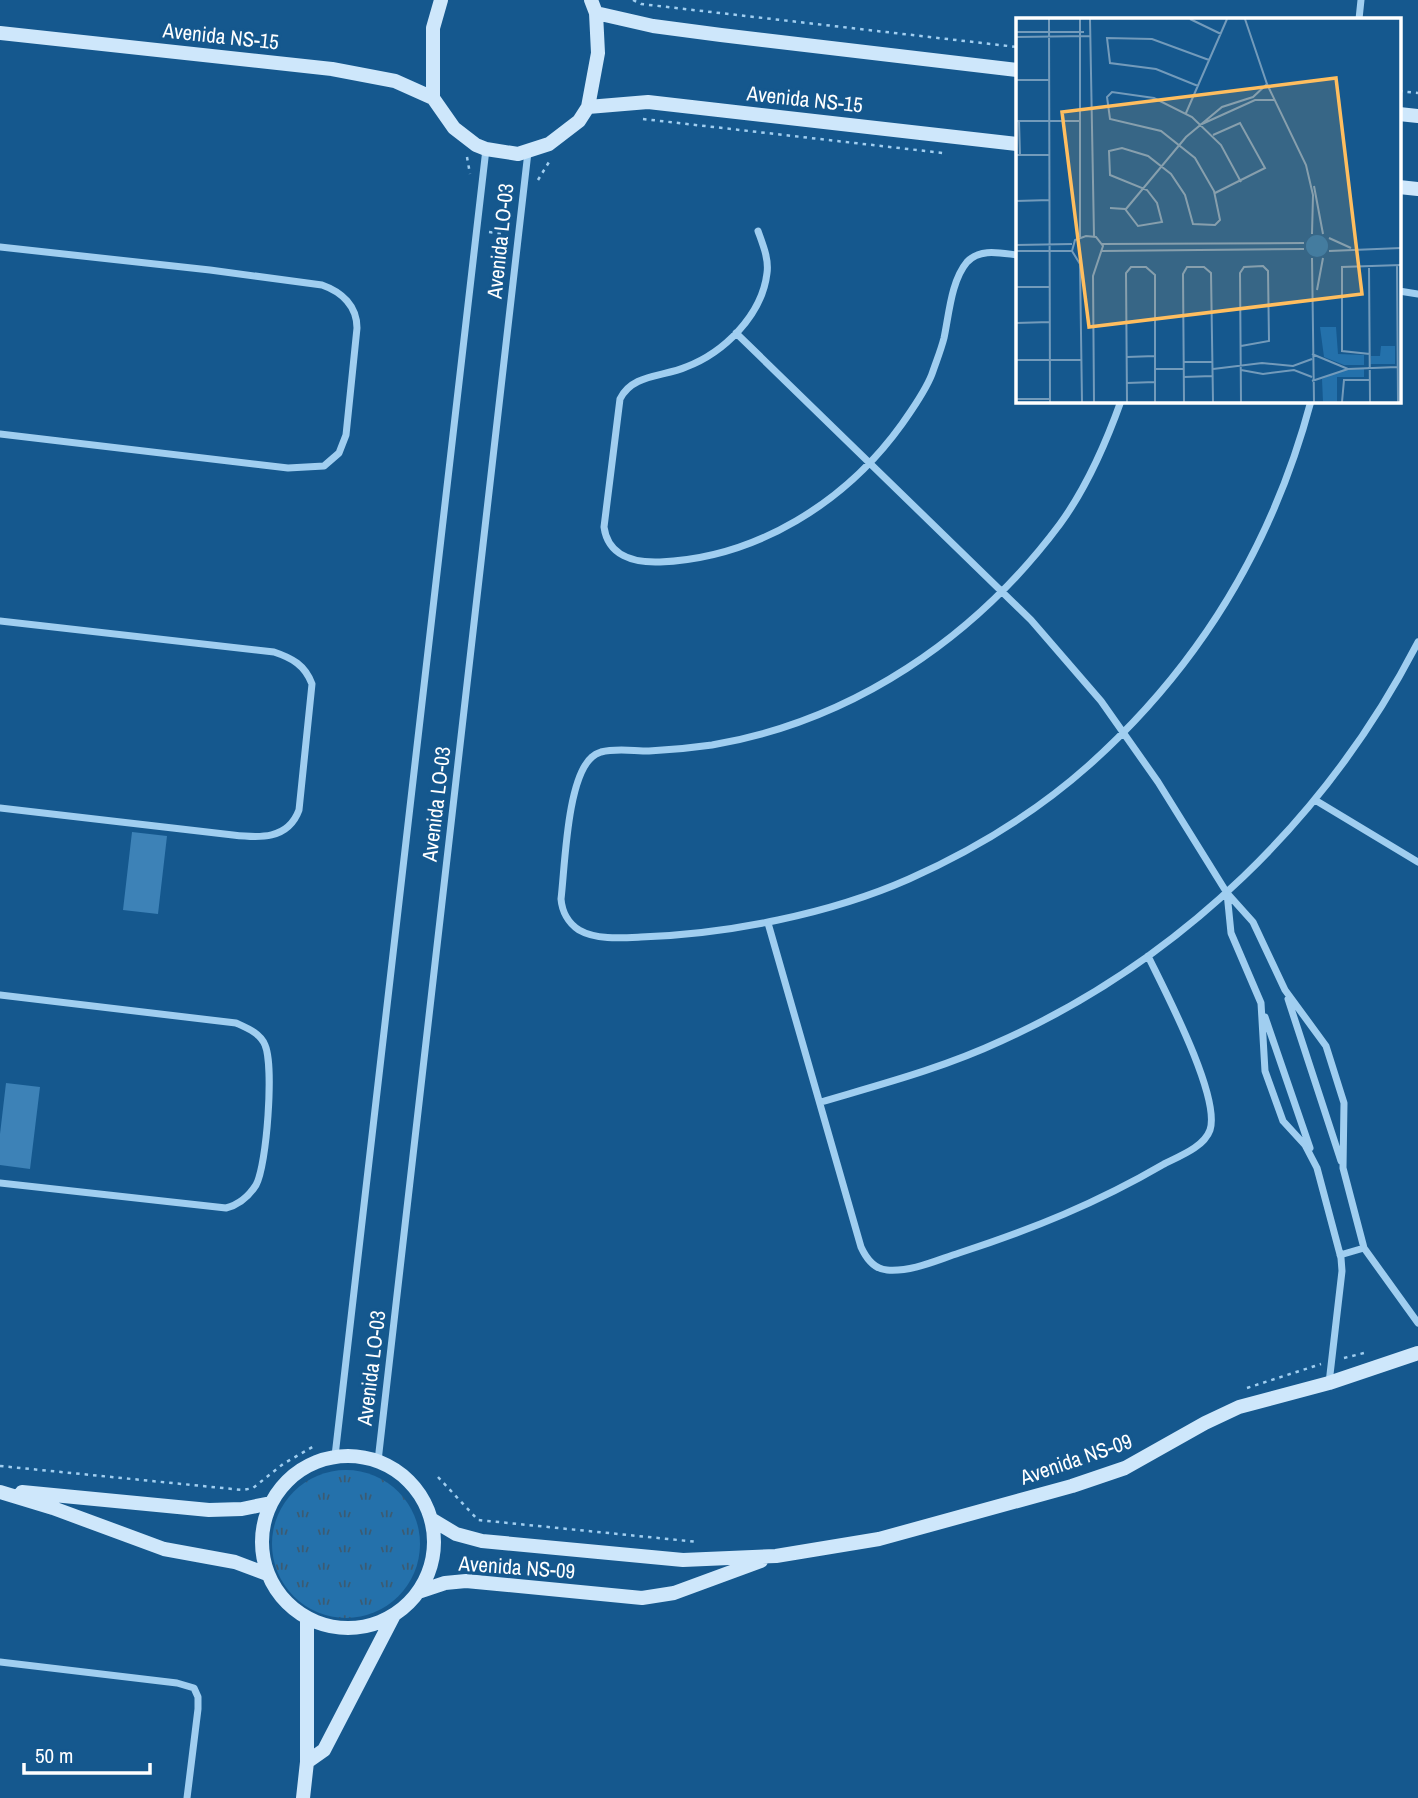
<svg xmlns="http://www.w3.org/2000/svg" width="1418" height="1798" font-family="'Archivo Narrow',sans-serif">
  <defs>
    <pattern id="grass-tufts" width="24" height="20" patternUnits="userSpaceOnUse" patternTransform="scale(1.75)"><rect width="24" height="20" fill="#2471ab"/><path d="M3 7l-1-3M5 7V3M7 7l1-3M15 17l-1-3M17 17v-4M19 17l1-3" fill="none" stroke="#3c5b72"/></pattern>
  </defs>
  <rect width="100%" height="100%" fill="#15588e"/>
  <path fill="url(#grass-tufts)" d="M272 1544a74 74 0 1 1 148 0a74 74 0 1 1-148 0Z"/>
  <path fill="#3d82b7" d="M132,832L167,836L158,914L123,910Z
    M6,1083L40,1087L30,1169L0,1165V1134Z"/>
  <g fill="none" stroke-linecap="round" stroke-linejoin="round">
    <path stroke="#a0cef0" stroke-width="2.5" stroke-dasharray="3.5 5" stroke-linecap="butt" d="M633,0L641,4L1017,47
      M1399,91L1418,93
      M643,119L943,153
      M467,157L470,174
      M538,180L549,162
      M489,232L506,234
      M1344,1358L1368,1352
      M1247,1388L1321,1364
      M0,1466L243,1490L253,1488L283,1464L316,1445
      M438,1477L478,1520L698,1542"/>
    <path stroke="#a0cef0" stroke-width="7" d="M1359,19L1361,0
      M758,231C763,245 769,259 767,273C762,316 723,353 686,367C663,377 632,374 620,399L604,527C608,556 634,563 660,562C757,558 846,502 902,424C913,408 925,392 932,374C936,362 941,350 944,338C949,315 951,281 967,262C980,248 1000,253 1017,255
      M0,247L210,270L322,285C342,292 357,306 357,328L346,435L339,453L324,466L288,468L0,434
      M1399,291L1418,294
      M736,333L1031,620L1101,701L1158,782L1227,893L1253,922L1285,990L1326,1046L1344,1103L1343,1168L1364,1248L1418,1323
      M1121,401C1106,443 1087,487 1060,524C975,638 853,721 712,745C691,748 670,750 649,751C633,751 616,748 601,752C598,753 594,755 592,757C567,778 565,866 561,899C562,911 568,923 579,930C596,940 622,938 641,937C728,934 830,914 909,879C974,850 1035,813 1088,766C1199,667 1273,544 1311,401
      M0,621L274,652C292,658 305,665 312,684L299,810C288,840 259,838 233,835L0,808
      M1315,800L1418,862
      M1227,893L1231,933L1261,1003L1265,1071L1283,1121L1305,1145L1317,1168L1341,1258L1342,1271L1329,1383
      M768,923L861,1247C866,1258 874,1269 887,1270C912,1272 937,1260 959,1253C1033,1229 1097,1203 1164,1164C1180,1156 1204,1147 1210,1130C1221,1097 1164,989 1148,956
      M0,995L236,1023C247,1028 260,1033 265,1045C274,1066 267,1165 256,1185C249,1196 238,1205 226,1208L0,1183
      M1288,999L1341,1161
      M1265,1017L1310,1148
      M821,1102C882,1084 943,1068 1001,1041C1181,960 1328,817 1418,642
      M1340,1255L1364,1248
      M335,1456L486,149
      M378,1461L528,152
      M0,1662L177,1683L194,1688L198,1697V1709L187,1798"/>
    <path stroke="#cee7fb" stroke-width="14" d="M596,13L653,26L721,35L1017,70
      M0,33L332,69L395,81L433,98L454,128L476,145L486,149L518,154L549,144L579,121L588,107L598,53L596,13L591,0
      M433,98V28L441,0
      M588,107L648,102L1017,144
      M1399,114L1418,116
      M1399,187L1418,189
      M262 1542a86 86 0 1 1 172 0a86 86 0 1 1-172 0Z
      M0,1492L53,1508L164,1549L235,1562L267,1574
      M22,1492L209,1510L242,1509L271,1503
      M431,1519L456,1534L482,1541L683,1560L776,1556L879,1539L1072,1486L1125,1468L1205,1423L1239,1407L1329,1383L1418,1353
      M418,1592L445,1583L466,1581L642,1598L674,1593L761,1561
      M307,1762L324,1750L394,1615
      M303,1798L307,1762V1619"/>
  </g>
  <g text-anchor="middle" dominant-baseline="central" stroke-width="6" stroke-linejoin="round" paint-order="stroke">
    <g font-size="21" fill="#fff" stroke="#15588e">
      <text transform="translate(221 36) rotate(6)">Avenida NS-15</text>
      <text transform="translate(805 99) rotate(6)">Avenida NS-15</text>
      <text transform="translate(500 241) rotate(-84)">Avenida LO-03</text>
      <text transform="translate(436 804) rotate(-83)">Avenida LO-03</text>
      <text transform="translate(371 1368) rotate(-83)">Avenida LO-03</text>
      <text transform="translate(1076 1459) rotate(-19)">Avenida NS-09</text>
      <text transform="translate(517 1567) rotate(4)">Avenida NS-09</text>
    </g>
  </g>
  <g transform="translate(1016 18)">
    <rect width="385" height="385" fill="#15588e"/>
    <path d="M290 228a11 11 0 1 1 22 0a11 11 0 1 1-22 0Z" fill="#2471ab"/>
    <path d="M304,309H320L322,336L348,337V347H328L308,339ZM365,328H379V346H354L355,338H364ZM328,351H348V359H321V384H307L306,361Z" fill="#2471ab"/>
    <path fill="none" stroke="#739bbb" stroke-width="2" d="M33,1L34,384M64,1V219M74,1L78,218M174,1L205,16M229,1L251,66L290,147L297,177L296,216M0,14H68M0,19L74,18M0,62H33M182,68L140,51L94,45L91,20L136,21L193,42M170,95L211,1M0,103H64M3,103L4,137M186,106L239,82H258M197,117L224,105L249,150L199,175M0,137H33M298,168L307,216M0,183L34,182M94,190L109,191L122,208L146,204L141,185L131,172L94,157L93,133L106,130L132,138L155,156L169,177L177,206L199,207L204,202L198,173L179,140L145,113L94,101L91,79L96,74L138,80L176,99L205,127L225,164M110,191L170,119L206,89L237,79L251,66M313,220L335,230M86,226L288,225M0,227L56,226M0,233H56M86,233L288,231M313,233L385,230M296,240L298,384M381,247L382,384M353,248L354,384M0,269H34M301,272L307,240M0,305L34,304M225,328L253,323L252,253L247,248L228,249L224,255L225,384M296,336L332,351M354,336L326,333V249L385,247M111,339L139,338M0,342H66M168,344H196M140,351H167M197,351L246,345L277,348L296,341M225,352L247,356L278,352L296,359M168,359L196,358M296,363L332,351L381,349M111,365L139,364M0,381H34M66,384L64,246L56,233L59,222L70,218L80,219L87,228L77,258L78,384M111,384L110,255L115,249H130L139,257V384M168,384L167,256L171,249H188L195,255L197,384M326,384L328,362H354"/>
    <path fill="#ffbe5f" fill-opacity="0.15" stroke="#ffbe5f" stroke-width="3.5" d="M320,60L346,276L73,309L46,94Z"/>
    <rect width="385" height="385" fill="none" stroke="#fff" stroke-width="3.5"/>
  </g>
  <path d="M24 1763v10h126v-10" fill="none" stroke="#ffffff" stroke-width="3.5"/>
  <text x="35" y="1763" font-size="21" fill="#ffffff" stroke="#15588e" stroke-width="5" paint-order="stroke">50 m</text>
</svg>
